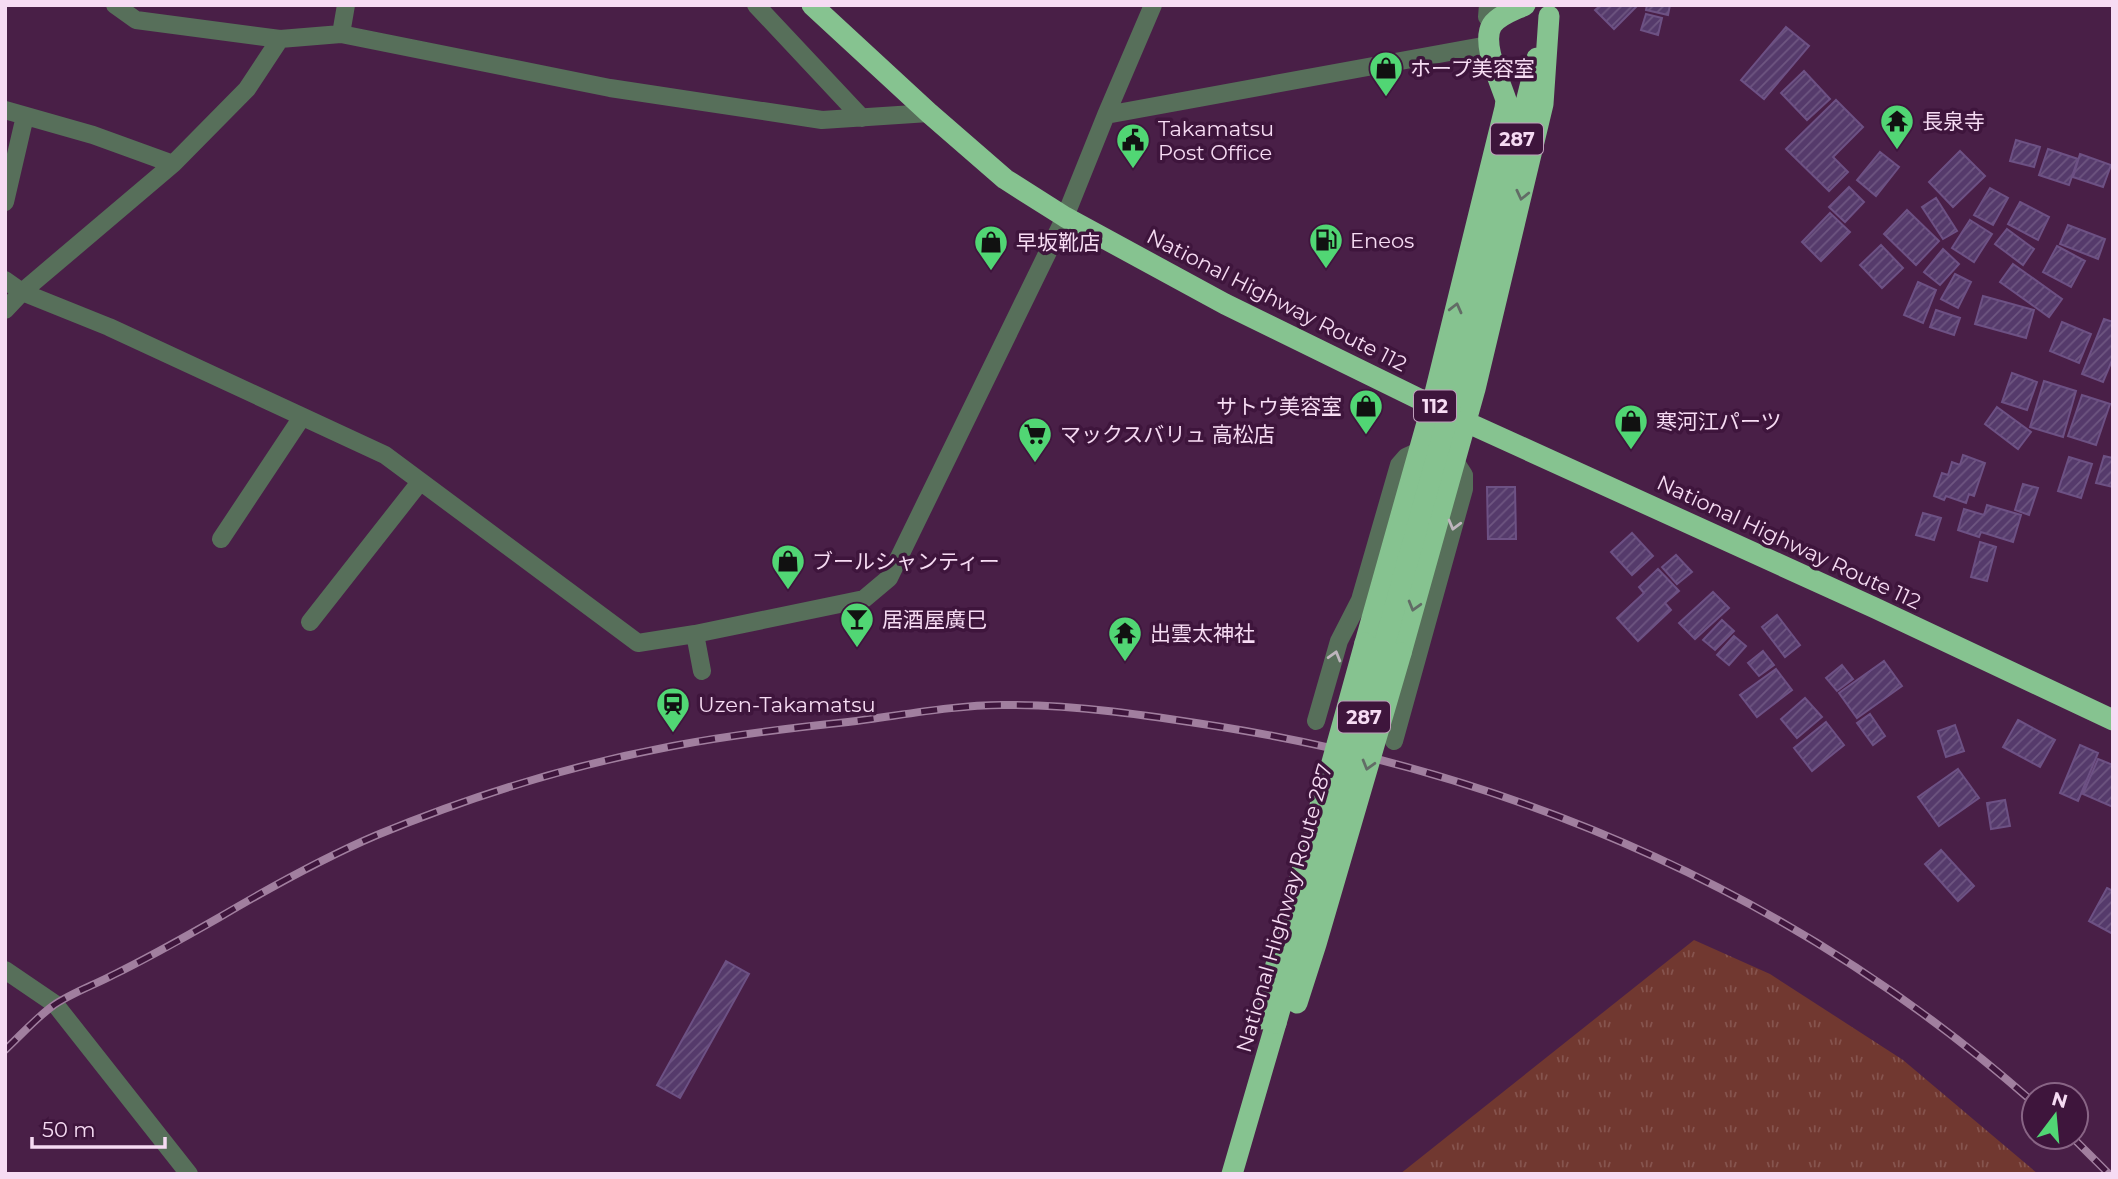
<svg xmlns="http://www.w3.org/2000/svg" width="2118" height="1179" font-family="Montserrat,'Noto Sans JP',sans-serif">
  <defs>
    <pattern id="grass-tufts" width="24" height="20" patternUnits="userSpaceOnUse" patternTransform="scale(1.75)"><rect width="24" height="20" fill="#713830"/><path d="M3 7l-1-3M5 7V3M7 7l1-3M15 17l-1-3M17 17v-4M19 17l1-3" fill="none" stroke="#86544e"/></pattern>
    <pattern id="building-hatch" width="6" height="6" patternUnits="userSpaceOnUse" patternTransform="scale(1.75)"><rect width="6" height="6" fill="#553a6b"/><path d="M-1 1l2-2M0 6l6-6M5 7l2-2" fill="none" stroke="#6e5681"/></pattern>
  </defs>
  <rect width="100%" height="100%" fill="#491f47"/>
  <path fill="url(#grass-tufts)" d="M1694,940L1770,974L1903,1060L2038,1174H1400Z"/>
  <path fill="url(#building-hatch)" stroke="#6d5184" stroke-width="2" d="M1601,5H1638L1614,29L1595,10Z
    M1647,5H1670L1668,15L1646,10Z
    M1646,14L1662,18L1658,35L1641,30Z
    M1786,27L1809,46L1764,99L1741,80Z
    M1804,71L1830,99L1807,120L1781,93Z
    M1836,100L1863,127L1833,157L1848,172L1829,191L1786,149Z
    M2016,140L2040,147L2034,167L2010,161Z
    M2048,149L2078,159L2069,185L2039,175Z
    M1960,151L1985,176L1953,207L1929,182Z
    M1880,152L1899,167L1876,196L1857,180Z
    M2080,154L2111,165L2103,187L2073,177Z
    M1849,187L1864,202L1845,222L1829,207Z
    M1990,188L2008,198L1993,225L1974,215Z
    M1936,198L1957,231L1943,239L1922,207Z
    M2020,202L2049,217L2038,240L2008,224Z
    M1907,210L1939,241L1916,265L1884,234Z
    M1830,213L1850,232L1821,261L1802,242Z
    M1970,220L1992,234L1974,262L1952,248Z
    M2068,225L2105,239L2098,259L2060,244Z
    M2007,229L2034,249L2023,265L1995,244Z
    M1881,245L1903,268L1882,288L1860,265Z
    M2057,246L2085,261L2071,287L2043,272Z
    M1943,249L1959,264L1940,285L1924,272Z
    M2013,264L2062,299L2049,317L2000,282Z
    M1955,274L1971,282L1958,308L1941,299Z
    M1918,282L1936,290L1923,323L1904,315Z
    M1983,296L2034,310L2026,338L1975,324Z
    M1936,310L1960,318L1954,335L1930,327Z
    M2104,319L2113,322V358L2103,382L2082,374Z
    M2062,322L2091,334L2079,363L2050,351Z
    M2012,373L2037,382L2027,410L2002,402Z
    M2044,381L2076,391L2063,437L2030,427Z
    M2082,395L2110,404L2096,445L2068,436Z
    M1997,407L2031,432L2018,449L1985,424Z
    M1963,455L1985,463L1974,496L1969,494L1966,503L1946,496L1944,500L1934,496L1942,473L1948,475L1952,462L1960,465Z
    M2104,456L2113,458V487L2096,483Z
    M2069,457L2092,464L2081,498L2058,491Z
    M2023,484L2038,488L2029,515L2015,510Z
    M1487,487H1515L1516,539H1488Z
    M1987,505L2021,515L2013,542L1981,532L1979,537L1958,530L1964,509L1984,515Z
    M1923,513L1941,518L1934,540L1916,535Z
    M1632,533L1653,556L1632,575L1611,552Z
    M1980,542L1996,547L1987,581L1971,577Z
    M1676,555L1692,572L1677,584L1662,567Z
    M1658,569L1679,591L1665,603L1671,610L1638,641L1617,618L1644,593L1639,587Z
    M1713,592L1729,608L1695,639L1679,623Z
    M1777,615L1800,645L1785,657L1762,627Z
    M1722,620L1734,631L1715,650L1703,640Z
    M1734,636L1746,646L1729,665L1717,655Z
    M1763,651L1774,665L1759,676L1748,663Z
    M1884,661L1902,686L1857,718L1839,693Z
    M1842,665L1853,679L1837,691L1826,678Z
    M1776,669L1792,690L1757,717L1740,695Z
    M1805,698L1822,717L1797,738L1781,719Z
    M1870,714L1885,736L1873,745L1857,723Z
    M2018,720L2055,740L2040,767L2003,747Z
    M1826,722L1844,745L1812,771L1794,748Z
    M1955,725L1964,751L1946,757L1938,731Z
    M2080,745L2098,753L2078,801L2060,793Z
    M2098,759L2113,765V807L2083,794Z
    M1958,769L1979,798L1939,826L1918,797Z
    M2005,800L2010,826L1991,829L1987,803Z
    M1941,850L1974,886L1958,901L1925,864Z
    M2107,888L2113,891V934L2089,921Z
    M726,961L749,974L680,1098L657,1085Z"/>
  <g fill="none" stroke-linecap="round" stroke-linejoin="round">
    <path stroke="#576f5a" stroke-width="18" d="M115,5L136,20L280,39
      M756,5L862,118
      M1488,5L1487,17L1493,24
      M341,34L346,5
      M5,110L93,135L173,164L247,89L280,39L341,34L610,88L822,120L929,113
      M1106,115L1153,5
      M5,202L25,116
      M5,280L22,292L109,327L385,455L638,643L695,634L864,599L889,578L1065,217L1106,115L1488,45
      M5,310L22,292L173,164
      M221,539L302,417
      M310,622L420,482
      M695,634L702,671
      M1316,721L1339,641L1360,600L1399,465L1406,457L1419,451
      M1394,741L1464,489V475L1455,461
      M5,970L55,1004L189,1174"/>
    <path stroke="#86c390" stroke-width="21" d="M812,5L929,113L1005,179L1065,217L1225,304L1466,422L1875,608L2113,720
      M1450,409L1537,58
      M1365,643L1432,405L1505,108L1506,100C1500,81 1481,43 1492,25C1499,15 1515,10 1525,5
      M1401,653L1475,389L1543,104L1549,16
      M1232,1174L1276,1023"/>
    <g stroke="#a17f9f" stroke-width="8">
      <path id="rail" d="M5,1050C21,1035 37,1017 54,1005C72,993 94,985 113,975C150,957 185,937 220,917C271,887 323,858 377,835C471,796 572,765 673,746C731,735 790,728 848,722C898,716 953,705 1002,705C1074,704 1152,716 1222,727C1525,776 1803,899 2034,1103
        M2072,1137L2109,1174"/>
    </g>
    <use href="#rail" stroke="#3e153c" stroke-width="5" stroke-dasharray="16" stroke-linecap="butt"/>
    <path stroke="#86c390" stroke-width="21" d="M1297,1003L1316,944L1401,653
      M1261,1019L1365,643
      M1276,1023L1347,779L1450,409"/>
  </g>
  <defs><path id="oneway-chevron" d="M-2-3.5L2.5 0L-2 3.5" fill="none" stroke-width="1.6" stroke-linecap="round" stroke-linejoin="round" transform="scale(1.75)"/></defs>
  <g stroke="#626c66">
    <use href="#oneway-chevron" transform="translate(1522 195) rotate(103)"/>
    <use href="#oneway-chevron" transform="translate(1456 308) rotate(-76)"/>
    <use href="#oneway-chevron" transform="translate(1414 606) rotate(106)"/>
    <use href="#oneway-chevron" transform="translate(1368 765) rotate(106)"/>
  </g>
  <g stroke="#beb5bd">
    <use href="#oneway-chevron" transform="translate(1454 525) rotate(105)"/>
    <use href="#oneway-chevron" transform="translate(1335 656) rotate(-74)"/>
  </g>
  <defs>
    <g id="shop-pin" transform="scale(1.75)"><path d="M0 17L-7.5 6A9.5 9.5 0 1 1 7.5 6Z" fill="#51d674" stroke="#3e153c"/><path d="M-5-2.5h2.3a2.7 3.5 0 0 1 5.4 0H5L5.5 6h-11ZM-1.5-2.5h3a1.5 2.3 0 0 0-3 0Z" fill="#111"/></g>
    <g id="temple-pin" transform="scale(1.75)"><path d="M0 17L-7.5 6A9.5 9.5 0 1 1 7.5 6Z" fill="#51d674" stroke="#3e153c"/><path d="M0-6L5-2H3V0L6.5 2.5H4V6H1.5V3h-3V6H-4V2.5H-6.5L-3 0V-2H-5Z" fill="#111"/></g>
    <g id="civic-pin" transform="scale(1.75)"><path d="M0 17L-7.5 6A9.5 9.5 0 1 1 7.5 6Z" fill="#51d674" stroke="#3e153c"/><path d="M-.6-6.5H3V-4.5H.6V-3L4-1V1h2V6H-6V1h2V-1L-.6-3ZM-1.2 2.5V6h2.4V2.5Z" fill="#111"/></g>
    <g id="fuel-pin" transform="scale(1.75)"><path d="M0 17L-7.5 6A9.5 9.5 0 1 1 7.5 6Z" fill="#51d674" stroke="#3e153c"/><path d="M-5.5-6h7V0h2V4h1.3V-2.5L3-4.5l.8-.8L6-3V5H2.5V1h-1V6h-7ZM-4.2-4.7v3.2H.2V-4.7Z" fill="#111"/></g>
    <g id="supermarket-pin" transform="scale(1.75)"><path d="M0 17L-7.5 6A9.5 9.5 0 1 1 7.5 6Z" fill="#51d674" stroke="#3e153c"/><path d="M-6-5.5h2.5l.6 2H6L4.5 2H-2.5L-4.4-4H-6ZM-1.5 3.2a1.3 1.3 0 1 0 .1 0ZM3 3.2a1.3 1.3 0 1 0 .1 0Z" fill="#111"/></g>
    <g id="bar-pin" transform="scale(1.75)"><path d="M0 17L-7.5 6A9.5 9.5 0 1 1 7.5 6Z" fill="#51d674" stroke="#3e153c"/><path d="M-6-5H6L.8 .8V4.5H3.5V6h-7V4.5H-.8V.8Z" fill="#111"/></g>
    <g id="station-pin" transform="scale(1.75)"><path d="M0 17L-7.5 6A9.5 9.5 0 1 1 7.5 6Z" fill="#51d674" stroke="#3e153c"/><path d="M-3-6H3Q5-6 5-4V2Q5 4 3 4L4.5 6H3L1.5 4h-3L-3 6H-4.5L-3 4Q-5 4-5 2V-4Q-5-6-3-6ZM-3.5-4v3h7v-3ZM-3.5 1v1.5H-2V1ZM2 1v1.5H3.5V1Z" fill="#111"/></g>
  </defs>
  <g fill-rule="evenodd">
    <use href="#shop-pin" x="1386" y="68"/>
    <use href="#temple-pin" x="1897" y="121"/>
    <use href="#civic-pin" x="1133" y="140"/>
    <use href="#fuel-pin" x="1326" y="240"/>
    <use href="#shop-pin" x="991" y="242"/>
    <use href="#shop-pin" x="1366" y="406"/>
    <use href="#shop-pin" x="1631" y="421"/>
    <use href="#supermarket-pin" x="1035" y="434"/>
    <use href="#shop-pin" x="788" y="561"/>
    <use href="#bar-pin" x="857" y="619"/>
    <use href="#temple-pin" x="1125" y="633"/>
    <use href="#station-pin" x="673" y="704"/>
  </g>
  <g text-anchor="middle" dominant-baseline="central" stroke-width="7" stroke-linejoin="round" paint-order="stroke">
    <g fill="#3e153c" stroke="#bfa0bc" stroke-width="2">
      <rect x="1491" y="123.5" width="52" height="31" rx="5"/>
      <rect x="1414" y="390.5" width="42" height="31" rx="5"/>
      <rect x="1338" y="701.5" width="52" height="31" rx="5"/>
    </g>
    <g font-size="19" font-weight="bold" fill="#f6dbf3">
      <text x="1517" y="139">287</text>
      <text x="1435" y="406">112</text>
      <text x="1364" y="717">287</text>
    </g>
    <g font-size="21" fill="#f6dbf3" stroke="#3e153c" text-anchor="start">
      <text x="1410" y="68">ホープ美容室</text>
      <text x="1922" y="121">長泉寺</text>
      <text x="1158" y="128">Takamatsu<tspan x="1158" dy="24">Post Office</tspan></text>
      <text x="1350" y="240">Eneos</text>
      <text x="1016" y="242">早坂靴店</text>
      <text x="1342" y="406" text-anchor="end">サトウ美容室</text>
      <text x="1656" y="421">寒河江パーツ</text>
      <text x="1060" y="434">マックスバリュ 高松店</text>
      <text x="812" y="561">ブールシャンティー</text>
      <text x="882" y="619">居酒屋廣巳</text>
      <text x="1150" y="633">出雲太神社</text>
      <text x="698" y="704">Uzen-Takamatsu</text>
    </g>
    <g font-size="21" fill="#f6dbf3" stroke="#3e153c">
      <text transform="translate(1277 300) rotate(27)">National Highway Route 112</text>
      <text transform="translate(1789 542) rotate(25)">National Highway Route 112</text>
      <text transform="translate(1284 908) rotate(-74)">National Highway Route 287</text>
    </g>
  </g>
  <rect width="2118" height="1179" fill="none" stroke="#f6dbf3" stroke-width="14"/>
  <g transform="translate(2055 1116) rotate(16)"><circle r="33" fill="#3e153c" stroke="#886485" stroke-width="2"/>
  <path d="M0-5L12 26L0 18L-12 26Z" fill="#51d674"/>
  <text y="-10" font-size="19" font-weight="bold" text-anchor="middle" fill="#f6dbf3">N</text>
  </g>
  <path d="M32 1137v10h133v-10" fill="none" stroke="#f6dbf3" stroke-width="3.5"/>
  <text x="42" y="1137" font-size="21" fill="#f6dbf3" stroke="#3e153c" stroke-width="5" paint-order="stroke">50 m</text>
</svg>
